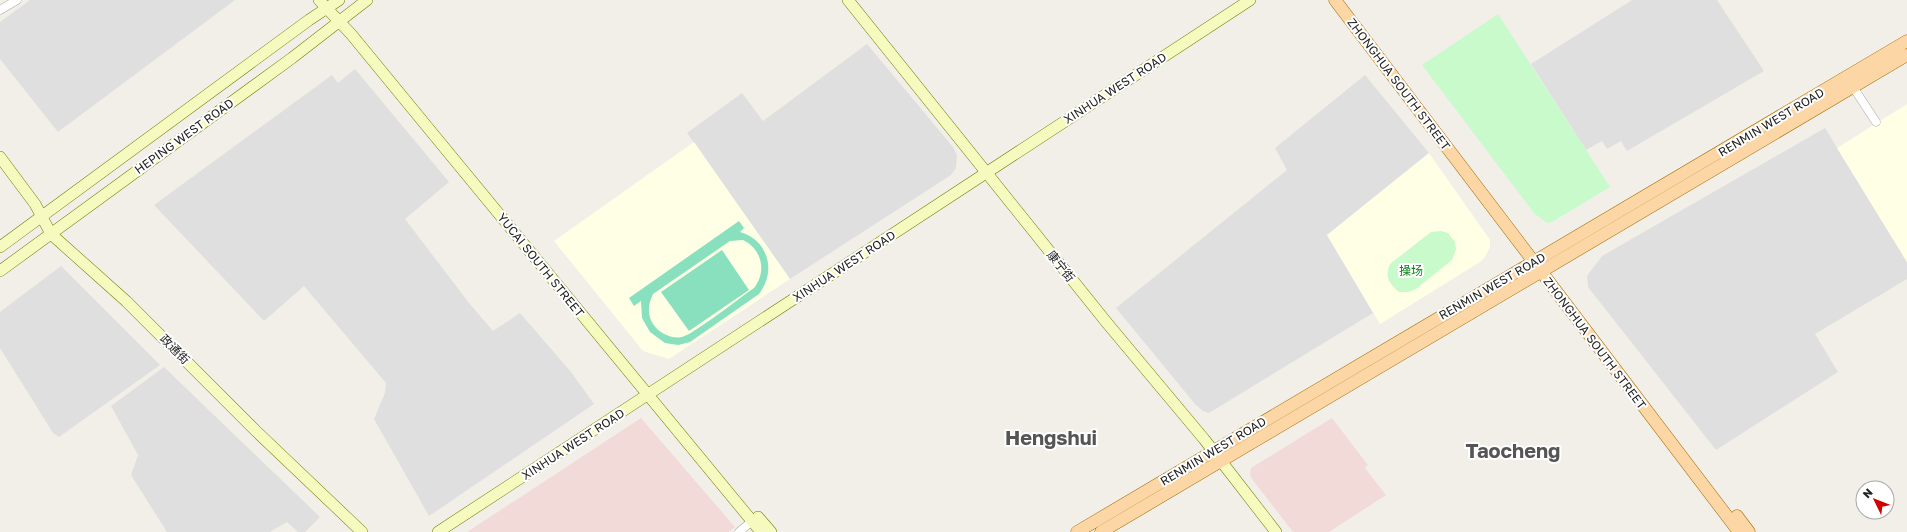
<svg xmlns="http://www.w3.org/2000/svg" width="1907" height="532" font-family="'Golos Text','Noto Sans SC',sans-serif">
  <rect width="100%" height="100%" fill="#f2efe9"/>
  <path fill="#e0dfdf" d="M30,0H235L58,132L0,59V22Z
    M1632,0H1717L1764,71L1627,151L1621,141L1607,149L1602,141L1586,150L1531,64Z
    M867,44L953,147L957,155L956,168L951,175L790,279L687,133L742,93L763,121Z
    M355,69L449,182L405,219L469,303L493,331L520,313L571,372L594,404L429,516L374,419L385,393L386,383L304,286L264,321L154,205L332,75L338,83Z
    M1365,75L1429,153L1327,235L1373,313L1209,413L1203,411L1195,404L1116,308L1287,170L1275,148Z
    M1825,128L1907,262V279L1815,334L1838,372L1716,450L1588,287L1587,276L1602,256Z
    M61,266L160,365L59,437L53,433L0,348V312Z
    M164,367L320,517L305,532H298L287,522L270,532H167L131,475L138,455L111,406Z"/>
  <path fill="#f2dad9" d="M641,418L735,527L729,532H467Z
    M1332,418L1368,465L1365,468L1386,495L1329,532H1293L1252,479L1250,474L1251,468Z"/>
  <path fill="#ffffe5" d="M1907,104V262L1837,148Z
    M694,142L790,279L669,359L643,351L554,241Z
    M1429,153L1490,240V247L1485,257L1480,262L1380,324L1327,235Z"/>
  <path fill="#c8facc" d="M1498,14L1610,187L1552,222L1547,223L1534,213L1422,65Z
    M1441,231L1448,233L1455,242L1456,249L1452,260L1416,289L1409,292H1399C1390,284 1384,277 1390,264L1431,232Z"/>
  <path fill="#88e0be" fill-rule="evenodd" d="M739,221L744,228L740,232C768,240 777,271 759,294L690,342L678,345L665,343L650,332L642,318L641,301L634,306L629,298ZM743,240C762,249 767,272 754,288C741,297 694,334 682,337C671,339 659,333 653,324C647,314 648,304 653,294L730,241Z
    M722,250L749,290L689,331L661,292Z"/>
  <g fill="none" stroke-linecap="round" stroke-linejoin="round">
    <g stroke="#a9a9a9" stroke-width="9">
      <path id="street" d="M0,10L17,0
        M1853,87L1876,122
        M739,532L752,521"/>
    </g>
    <g stroke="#707d05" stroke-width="12">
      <path id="secondary" d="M319,0L351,34L429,129L761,532
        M848,0L1107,323L1204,439L1276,532
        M0,157L35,204L51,234L126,301L256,431L362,532
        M0,247L309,20L339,0
        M0,271L292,58L367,0
        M758,517L771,532
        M438,532L1250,0"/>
    </g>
    <g stroke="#a06b00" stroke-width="13">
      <path id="primary" d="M1335,0L1739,532
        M1737,516L1749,532
        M1077,532L1907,41
        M1101,532L1907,55"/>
    </g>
    <use href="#street" stroke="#fff" stroke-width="8"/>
    <use href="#secondary" stroke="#f7fabf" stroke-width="11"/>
    <use href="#primary" stroke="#fcd6a4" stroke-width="12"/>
  </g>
  <g text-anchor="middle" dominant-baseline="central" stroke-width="4" stroke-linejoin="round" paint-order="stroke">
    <g font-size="12" fill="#222" stroke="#fff">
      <text transform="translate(1399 84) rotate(53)">ZHONGHUA SOUTH STREET</text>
      <text transform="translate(1115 88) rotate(-33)">XINHUA WEST ROAD</text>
      <text transform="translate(1771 122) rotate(-31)">RENMIN WEST ROAD</text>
      <text transform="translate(184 136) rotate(-36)">HEPING WEST ROAD</text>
      <text transform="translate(541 265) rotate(51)">YUCAI SOUTH STREET</text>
      <text transform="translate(844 266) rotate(-33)">XINHUA WEST ROAD</text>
      <text transform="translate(1061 266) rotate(51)">康宁街</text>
      <text transform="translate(1492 286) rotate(-30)">RENMIN WEST ROAD</text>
      <text transform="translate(1595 343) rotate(53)">ZHONGHUA SOUTH STREET</text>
      <text transform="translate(175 349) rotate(45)">政通街</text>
      <text transform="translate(573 444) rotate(-33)">XINHUA WEST ROAD</text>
      <text transform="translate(1213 451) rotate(-31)">RENMIN WEST ROAD</text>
    </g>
    <g font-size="12" fill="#0c8416" stroke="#fff">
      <text x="1411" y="270">操场</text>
    </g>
    <g font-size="20" font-weight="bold" fill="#555" stroke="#fff">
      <text x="1051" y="437">Hengshui</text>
      <text x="1513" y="450">Taocheng</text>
    </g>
  </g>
  <g transform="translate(1875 500) rotate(313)"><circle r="19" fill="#ffffff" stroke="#a7a7a7"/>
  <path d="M0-3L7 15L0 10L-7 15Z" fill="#d40000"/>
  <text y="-6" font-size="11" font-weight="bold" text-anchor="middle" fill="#222222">N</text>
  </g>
</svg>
